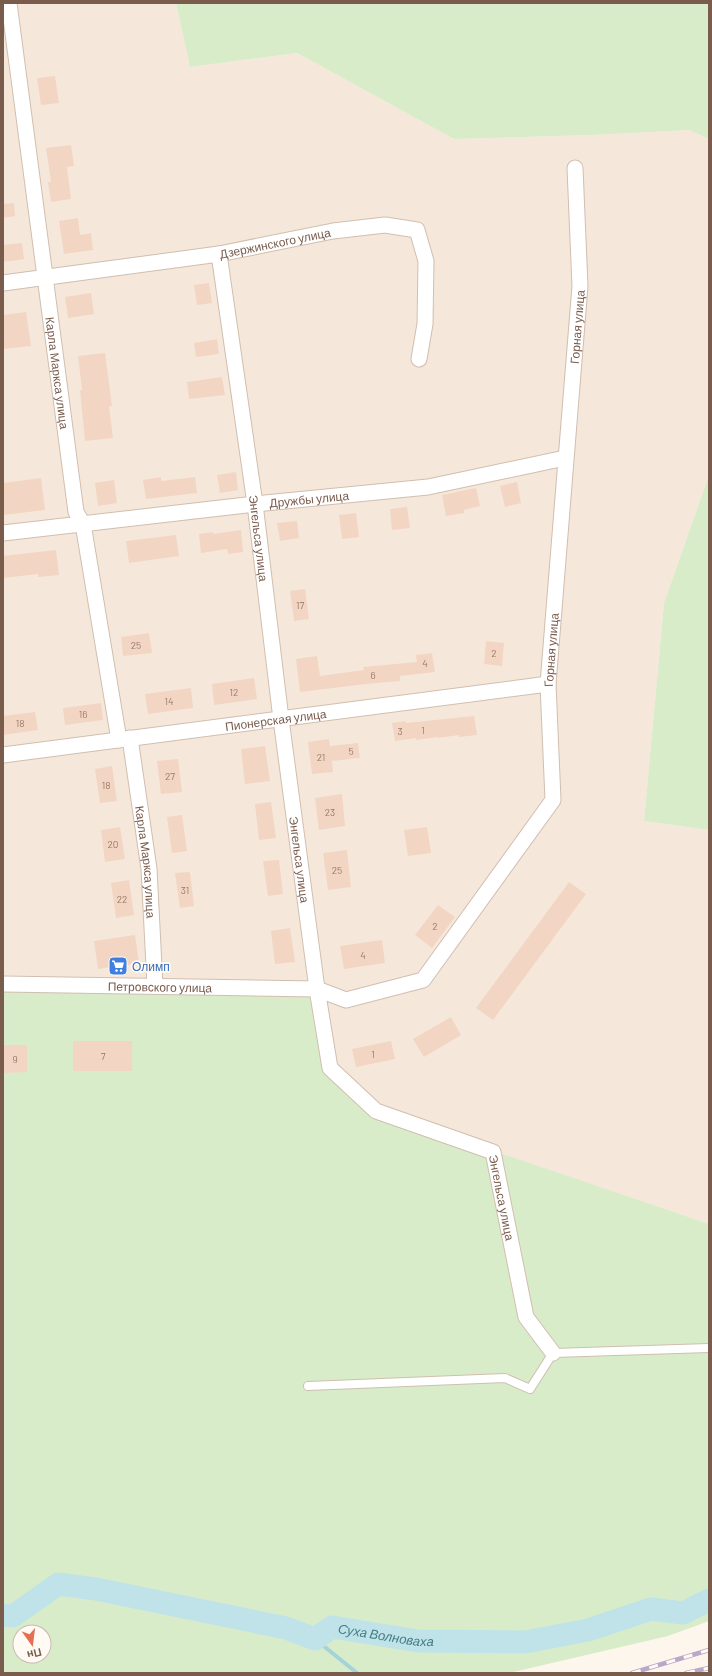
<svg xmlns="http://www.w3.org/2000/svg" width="712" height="1676" font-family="Barlow,sans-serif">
  <rect width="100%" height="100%" fill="#fdf6ec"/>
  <path fill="#f5e8da" d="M3,3H176L190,67L297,53L454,139L593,135L689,130L709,139V475L664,603L644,821L709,830V1224L493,1152L3,984Z"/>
  <path fill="#d8ecc9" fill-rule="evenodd" d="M176,3H709V139L689,130L593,135L454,139L297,53L190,67Z
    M709,475V830L644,821L664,603Z
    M3,984L317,989L330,1068L376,1111L709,1224V1621L668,1636L509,1673H17L3,1672ZM20,1632H44V1656H20Z"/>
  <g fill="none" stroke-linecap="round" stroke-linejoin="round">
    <path stroke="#a5d3da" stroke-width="4" d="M315,1639L357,1673"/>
    <path stroke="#bfe3e8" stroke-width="23" id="s1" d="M3,1615L13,1616L58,1584L96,1589L286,1628L315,1639L332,1627L418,1641L525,1642L588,1630L651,1609L683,1613L709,1600"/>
  </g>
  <path fill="#f3d5c3" d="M55,76L59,103L41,105L37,78Z
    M71,145L74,166L67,167L71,199L51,202L48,182H51L46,148Z
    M14,203L15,216L3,218V204Z
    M78,218L80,235L91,233L93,250L64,254L59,221Z
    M22,243L24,259L3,262V245Z
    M209,283L212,303L197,305L194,285Z
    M91,293L94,314L68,318L65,297Z
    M26,312L31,346L3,349V315Z
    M217,339L219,354L196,357L194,343Z
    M105,353L112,406H109L113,438L85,441L80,390H82L78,356Z
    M222,377L225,395L189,399L187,382Z
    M236,472L238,490L220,493L217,475Z
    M161,477V481L195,477L197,493L146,499L143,480Z
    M41,478L45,510L3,515V483Z
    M114,480L117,503L98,506L95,483Z
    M517,482L521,503L505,507L500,486Z
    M476,488L480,506L464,510V513L446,516L442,495Z
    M407,507L410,528L392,530L390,509Z
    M356,513L359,537L342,539L339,515Z
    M297,521L299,538L280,541L277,523Z
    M241,530L243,552L228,554L227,549L201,553L199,534L213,532V534Z
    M176,535L179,556L129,563L126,541Z
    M56,550L59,575L38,577V574L3,578V556Z
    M305,589L309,619L294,621L290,591Z
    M149,633L152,653L123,656L121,637Z
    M486,641L504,643L502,666L484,664Z
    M432,653L435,672L400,676V681L366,684L300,692L296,659L317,656L320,676L364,670L363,667L417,662L416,655Z
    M254,678L257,699L214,705L212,684Z
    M191,688L193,708L148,714L145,694Z
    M101,703L103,720L65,725L63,708Z
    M35,712L38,730L3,735V716Z
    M474,716L477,735L459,737V735L438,738V737L416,740V738L395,741L392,723L406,721V723Z
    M329,739L330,746L358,743L360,758L332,761L333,772L312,774L308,742Z
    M265,746L270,781L245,784L241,749Z
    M178,759L182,792L161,794L157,761Z
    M112,766L117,801L100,803L95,769Z
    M342,794L345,826L319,830L315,798Z
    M271,802L276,838L259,840L255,804Z
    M182,815L187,851L172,853L167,817Z
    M120,827L125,859L105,862L101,830Z
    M427,827L431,853L408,856L404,830Z
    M347,850L351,887L328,890L323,853Z
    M279,860L283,894L268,896L263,861Z
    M190,872L194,906L180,908L175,873Z
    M129,880L134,915L116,918L111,883Z
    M569,882L586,894L493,1020L476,1008Z
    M438,905L455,917L432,948L415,935Z
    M290,928L295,962L275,964L271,931Z
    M135,935L139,963L98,969L94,941Z
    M382,940L385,963L344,969L340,946Z
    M451,1017L461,1035L424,1057L413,1039Z
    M73,1041H132V1071H73Z
    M391,1041L395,1059L356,1067L352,1049Z
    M3,1045H27V1072L3,1073Z"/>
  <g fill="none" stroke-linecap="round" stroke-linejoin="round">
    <g stroke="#d1beb0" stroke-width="10">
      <path id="service" d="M308,1386L505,1378L530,1389L553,1353L709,1348"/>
    </g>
    <g stroke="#d1beb0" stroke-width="17">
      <g id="minor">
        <path id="s2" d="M9,3L76,512L83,524L119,740"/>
        <path id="s3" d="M219,254L255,504L281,719L317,989L330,1068L376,1111L493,1152L526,1317L553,1353"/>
        <path id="s4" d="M3,283L219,254L333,231L385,225L417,230L426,261L425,324L419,359"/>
        <path id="s5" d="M3,533L255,504L428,487L565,458"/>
        <path id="s6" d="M130,738L149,869L155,986"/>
        <path id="s7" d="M3,755L548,684"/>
        <path id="s8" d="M3,984L317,989L346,1000L423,980L553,800L548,684L580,286L575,168"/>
      </g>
    </g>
    <use href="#service" stroke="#fff" stroke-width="8"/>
    <use href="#minor" stroke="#fff" stroke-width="15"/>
    <g stroke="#b9a8c9" stroke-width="4.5">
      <path id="rail" d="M632,1673L709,1650
        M686,1673L709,1668"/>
    </g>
    <use href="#rail" stroke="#fffaf3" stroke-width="3" stroke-dasharray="9" stroke-linecap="butt"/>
  </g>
  <defs>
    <g id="supermarket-square" transform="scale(1)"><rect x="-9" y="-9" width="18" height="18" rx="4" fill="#3f7fe0" stroke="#fffaf3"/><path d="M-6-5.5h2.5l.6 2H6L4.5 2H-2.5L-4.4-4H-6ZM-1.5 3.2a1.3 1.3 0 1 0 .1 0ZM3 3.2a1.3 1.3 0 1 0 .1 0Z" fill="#fff"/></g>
  </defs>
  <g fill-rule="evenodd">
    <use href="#supermarket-square" x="118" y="966"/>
  </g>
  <g text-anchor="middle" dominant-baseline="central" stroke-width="3.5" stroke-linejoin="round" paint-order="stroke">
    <g font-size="10" fill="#987a6a">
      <text x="300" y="605">17</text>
      <text x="136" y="645">25</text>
      <text x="494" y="653">2</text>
      <text x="425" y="663">4</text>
      <text x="373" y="675">6</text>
      <text x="234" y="692">12</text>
      <text x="169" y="701">14</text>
      <text x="83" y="714">16</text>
      <text x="20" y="723">18</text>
      <text x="423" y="730">1</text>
      <text x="400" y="731">3</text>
      <text x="351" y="751">5</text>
      <text x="321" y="757">21</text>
      <text x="170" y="776">27</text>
      <text x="106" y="785">18</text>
      <text x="330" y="812">23</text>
      <text x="113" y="844">20</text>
      <text x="337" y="870">25</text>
      <text x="185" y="890">31</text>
      <text x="122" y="899">22</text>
      <text x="435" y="926">2</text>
      <text x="363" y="955">4</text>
      <text x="373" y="1054">1</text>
      <text x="103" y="1056">7</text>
      <text x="15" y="1059">9</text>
    </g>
    <g font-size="12" fill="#7a5c4d" stroke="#fffaf3">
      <text stroke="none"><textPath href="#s4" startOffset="275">Дзержинского улица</textPath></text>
      <text stroke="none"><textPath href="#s8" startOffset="1121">Горная улица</textPath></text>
      <text stroke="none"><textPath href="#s2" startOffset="373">Карла Маркса улица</textPath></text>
      <text stroke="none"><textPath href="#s5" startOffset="308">Дружбы улица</textPath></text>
      <text stroke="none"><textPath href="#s3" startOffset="287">Энгельса улица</textPath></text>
      <text stroke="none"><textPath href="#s8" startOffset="797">Горная улица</textPath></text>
      <text stroke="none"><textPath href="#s7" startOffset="275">Пионерская улица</textPath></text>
      <text stroke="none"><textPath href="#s3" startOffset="611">Энгельса улица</textPath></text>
      <text stroke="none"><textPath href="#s6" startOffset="125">Карла Маркса улица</textPath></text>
      <text stroke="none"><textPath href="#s8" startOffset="157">Петровского улица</textPath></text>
      <text stroke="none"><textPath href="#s3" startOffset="1055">Энгельса улица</textPath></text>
    </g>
    <g font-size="12" fill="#366cbe" stroke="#fffaf3" text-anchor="start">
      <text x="132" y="966">Олимп</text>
    </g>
    <g font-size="13" font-style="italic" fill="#437c86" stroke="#fffaf3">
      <text stroke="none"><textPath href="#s1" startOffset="404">Суха Волноваха</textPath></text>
    </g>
  </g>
  <rect width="712" height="1676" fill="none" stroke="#7a5c4d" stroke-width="8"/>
  <g transform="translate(32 1644) rotate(166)"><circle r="19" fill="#fffaf3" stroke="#cabbb1"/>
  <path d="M0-3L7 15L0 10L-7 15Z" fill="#e76f51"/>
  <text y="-6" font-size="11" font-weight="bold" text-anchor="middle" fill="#7a5c4d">Пн</text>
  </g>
</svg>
